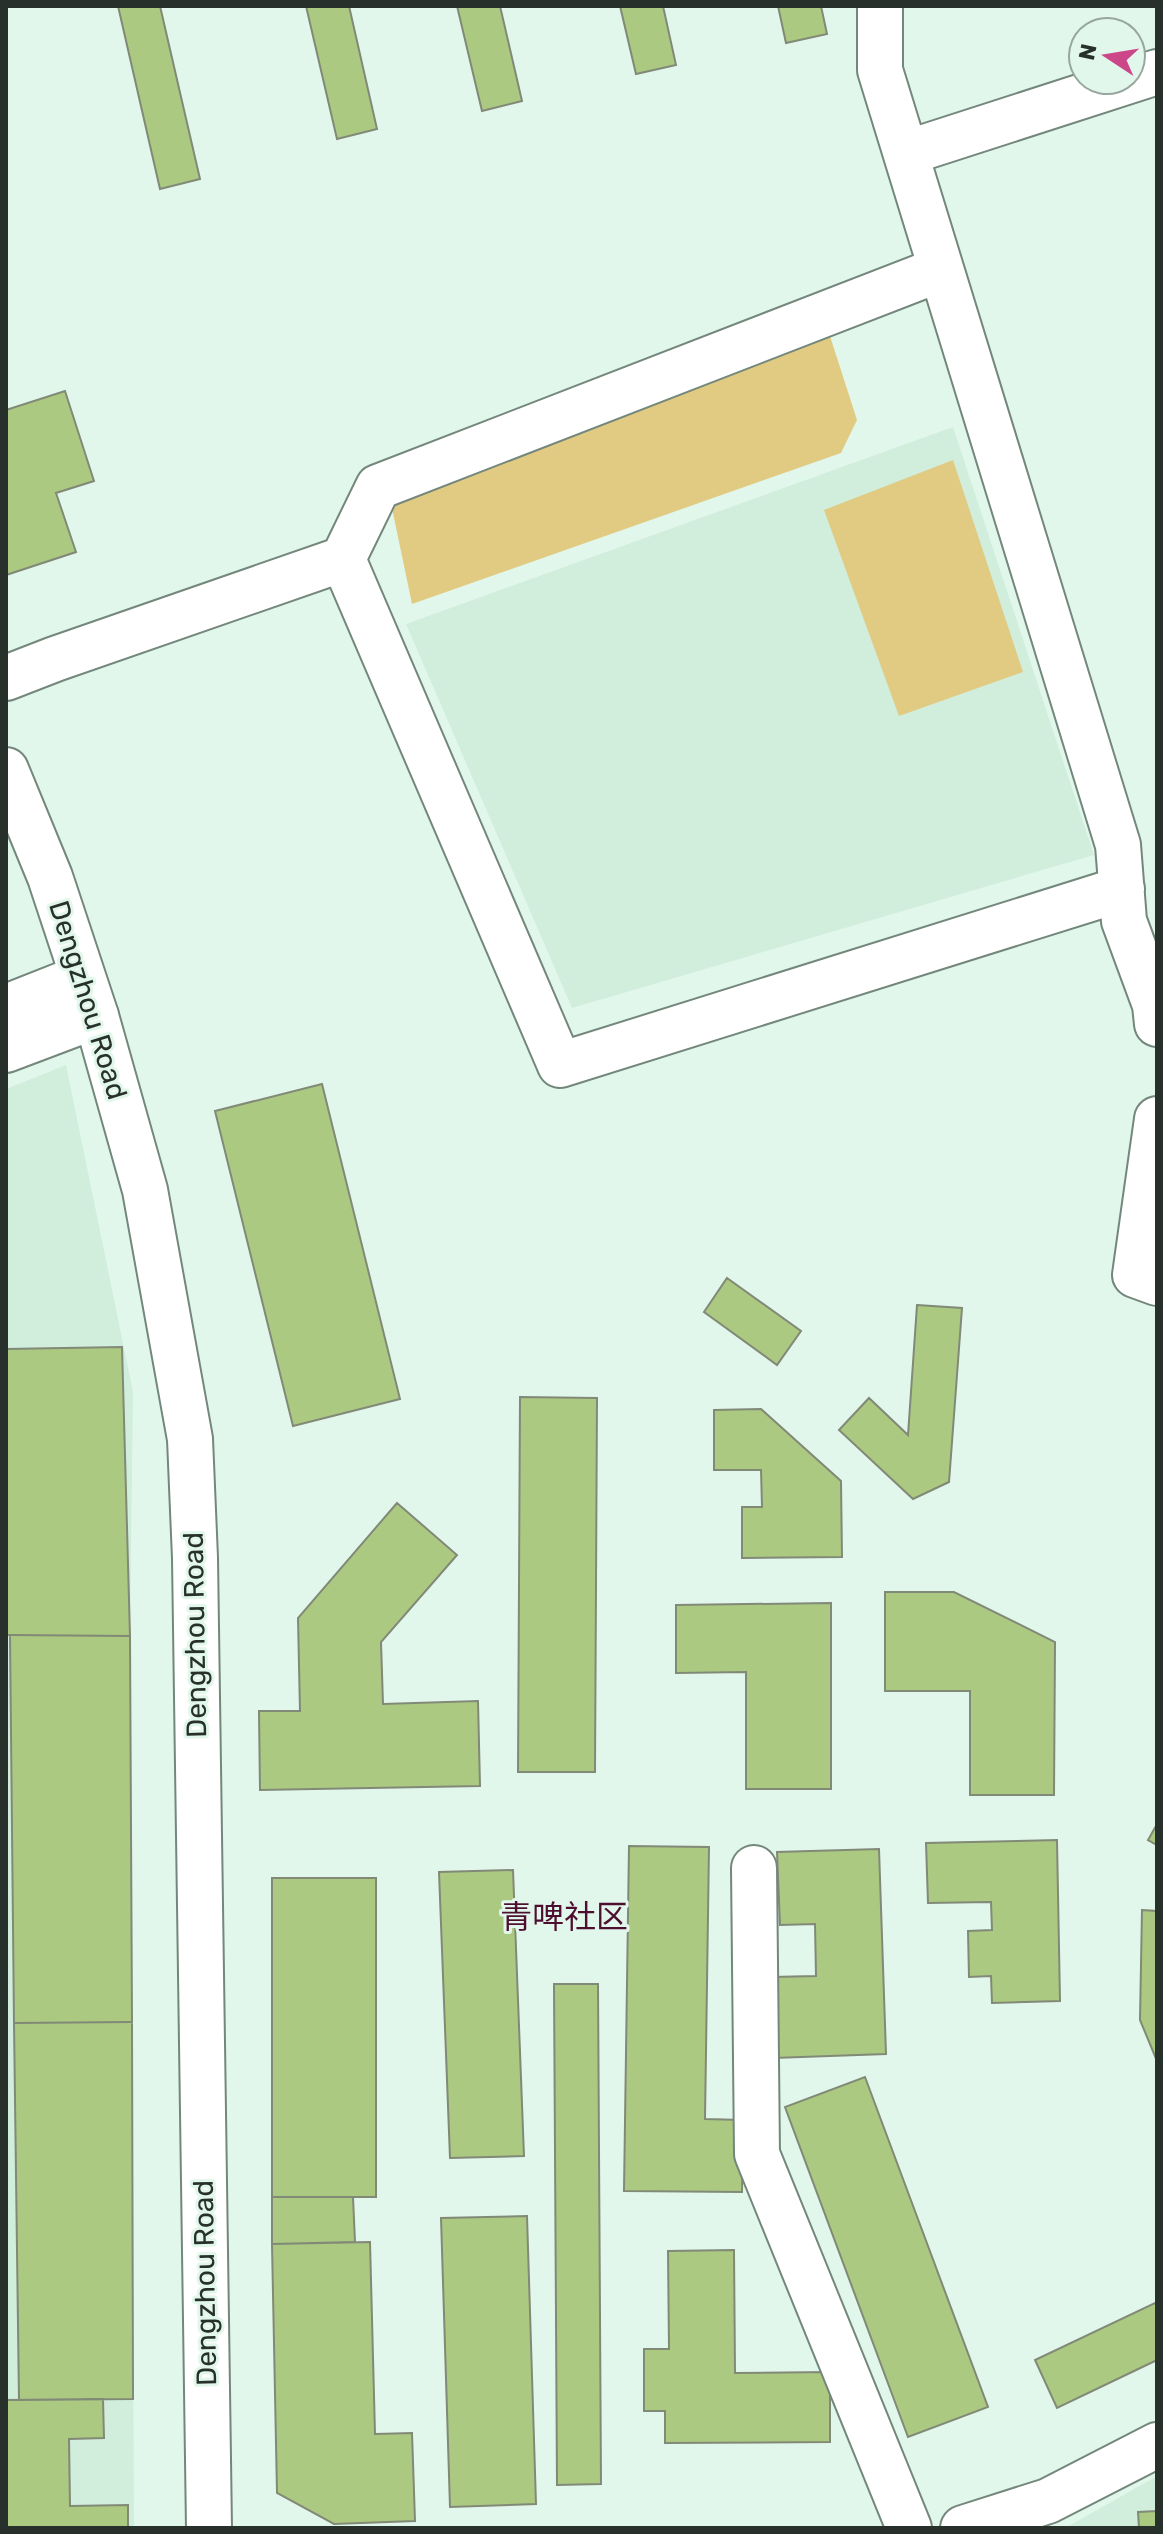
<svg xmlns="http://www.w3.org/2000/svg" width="1163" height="2534" font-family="Rubik,'Noto Sans SC',sans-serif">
  <rect width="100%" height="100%" fill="#e2f7eb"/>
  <path fill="#d1eddc" d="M953,427L1094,855L572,1008L406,624Z
    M66,1065L133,1392L130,1636L134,2528H6V1089Z
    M1157,2476V2528H1068L1067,2527Z"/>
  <path fill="#e1cb83" d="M829,333L857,420L841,453L412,604L389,494Z
    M953,460L1023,672L899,716L824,510Z"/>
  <path fill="#acc982" stroke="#818977" stroke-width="2" d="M118,6H160L200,179L160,189Z
    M306,6H349L377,129L337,139Z
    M457,6H500L522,101L482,111Z
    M620,6H663L676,65L636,74Z
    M778,6H821L827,34L786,43Z
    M65,391L94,481L56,493L76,552L6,575V410Z
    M322,1084L400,1399L293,1426L215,1111Z
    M727,1278L801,1331L777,1365L704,1312Z
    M917,1305L962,1308L949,1482L913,1499L839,1430L869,1398L908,1435Z
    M122,1347L130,1636L6,1635V1349Z
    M520,1397L597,1398L595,1772H518Z
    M761,1409L841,1481L842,1557L742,1558V1507H762L761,1470H714V1410Z
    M397,1503L457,1555L381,1642L383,1704L478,1701L480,1786L260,1790L259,1711H300L298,1618Z
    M885,1592H954L1055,1642L1054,1795H970V1691H885Z
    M831,1603V1789H746V1672L676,1673V1605Z
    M10,1635L130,1636L132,2022L14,2023Z
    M1157,1824V1845L1148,1840Z
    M1057,1840L1060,2001L992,2003L991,1976L969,1977L968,1931L992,1930L991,1902L928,1903L926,1843Z
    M629,1846L709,1847L705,2119L743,2120L742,2192L624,2191Z
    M879,1849L886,2054L774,2058L772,1977L816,1976L815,1924L780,1925L777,1852Z
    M513,1870L524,2156L450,2158L439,1872Z
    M272,1878H376V2197H272Z
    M1142,1910L1157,1911V2061L1140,2020Z
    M554,1984H598L601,2484L557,2485Z
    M132,2022L133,2399L19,2400L14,2023Z
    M865,2077L988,2407L908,2437L785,2107Z
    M272,2197H353L355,2242L272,2244Z
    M527,2216L536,2504L450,2507L441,2218Z
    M370,2242L375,2434L412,2433L415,2521L334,2524L277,2493L272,2244Z
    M734,2250L735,2373L830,2372V2442L665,2443V2411H644V2349H669L668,2251Z
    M1157,2302V2360L1057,2408L1035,2360Z
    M103,2399L104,2438L69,2439L70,2506L128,2505V2528H6V2400Z
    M1157,2511V2528H1139L1138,2512Z"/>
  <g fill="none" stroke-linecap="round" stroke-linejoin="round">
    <g stroke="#74877c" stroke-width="48">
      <path id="minor" d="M880,6V70L1118,845L1124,921L1155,1005L1157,1024
        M906,153L1157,72
        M343,559L560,1065L1122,889
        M6,678L55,659L343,559L378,487L941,269
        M6,1007L82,977
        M6,1050L96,1016
        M1157,1119L1135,1275L1157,1283
        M754,1868L757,2154L909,2528"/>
    </g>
    <g stroke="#74877c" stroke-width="48">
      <path id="major" d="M6,770L50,877L96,1016L145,1190L190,1439L195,1558L209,2528
        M963,2528L1048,2501L1157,2445"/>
    </g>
    <use href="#minor" stroke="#fff" stroke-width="44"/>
    <use href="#major" stroke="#fff" stroke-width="44"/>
  </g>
  <g text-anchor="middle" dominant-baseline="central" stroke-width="6" stroke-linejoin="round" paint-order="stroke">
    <g font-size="28" fill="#28302b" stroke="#e2f7eb">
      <text transform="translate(88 1000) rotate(73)">Dengzhou Road</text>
      <text transform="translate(195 1635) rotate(-91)">Dengzhou Road</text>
      <text transform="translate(205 2283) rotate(-91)">Dengzhou Road</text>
    </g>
    <g font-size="32" fill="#4d0e2f" stroke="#e2f7eb">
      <text x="564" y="1917">青啤社区</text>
    </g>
  </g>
  <rect width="1163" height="2534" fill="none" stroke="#28302b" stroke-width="16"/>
  <g transform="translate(1107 56) rotate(282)"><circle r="38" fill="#e2f7eb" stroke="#98a79e" stroke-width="2"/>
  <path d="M0-6L14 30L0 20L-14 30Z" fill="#cc478a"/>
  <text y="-12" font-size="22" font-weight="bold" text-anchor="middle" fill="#28302b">N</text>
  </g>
</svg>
